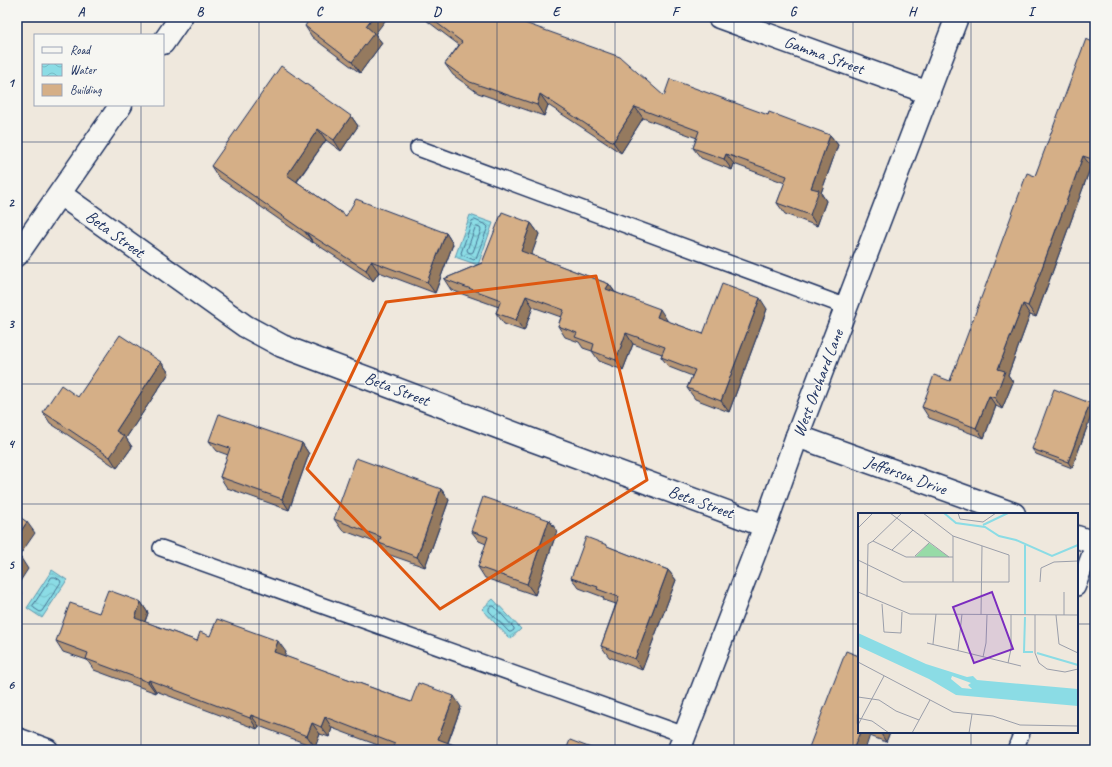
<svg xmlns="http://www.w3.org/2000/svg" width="1112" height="767" font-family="Caveat,sans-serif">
  <defs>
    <pattern id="water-waves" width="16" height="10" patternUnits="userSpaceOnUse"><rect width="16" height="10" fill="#8bdce5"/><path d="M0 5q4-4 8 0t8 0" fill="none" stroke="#77bdc7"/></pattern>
  </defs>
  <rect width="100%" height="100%" fill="#efe8dd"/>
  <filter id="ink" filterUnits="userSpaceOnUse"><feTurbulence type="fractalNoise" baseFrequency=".025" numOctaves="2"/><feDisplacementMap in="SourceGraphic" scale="8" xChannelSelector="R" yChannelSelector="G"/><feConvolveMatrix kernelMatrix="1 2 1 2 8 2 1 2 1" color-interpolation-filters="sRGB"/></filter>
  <g filter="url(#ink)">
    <path fill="url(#water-waves)" stroke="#5e97af" d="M470,215L493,223L478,265L455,257Z
      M52,570L67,580L42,618L27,608Z
      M493,599L521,629L510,639L482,609Z"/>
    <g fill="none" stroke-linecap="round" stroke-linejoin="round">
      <path stroke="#487494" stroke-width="1" d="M475,220L486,225L488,227L476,258L474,260L462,255L461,253L472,221Z
        M477,227L480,228L481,230L473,252L471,253L468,252L467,250L475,228Z
        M52,577H55L60,580L61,582L42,611L40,612L34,608L33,606Z
        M492,606H494L514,628V630L511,632H509L489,611V608Z"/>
      <g stroke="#1b2f5e" stroke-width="18">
        <path id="lane" d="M418,148L847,307
          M161,548L685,735
          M1077,588L1094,543
          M1015,750L1022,732"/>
      </g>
      <g stroke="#1b2f5e" stroke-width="25">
        <path id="street" d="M719,17L929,93
          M163,43L181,17
          M60,194L245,326L282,346L532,440L765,526
          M17,255L121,105
          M797,436L1014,514
          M1077,537L1095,543
          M17,739L47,750"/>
      </g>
      <g stroke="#1b2f5e" stroke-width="25">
        <path id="secondary" d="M679,750L765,526L797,436L957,17"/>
      </g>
      <use href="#lane" stroke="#f6f6f2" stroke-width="15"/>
      <use href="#street" stroke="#f6f6f2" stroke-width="22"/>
      <use href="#secondary" stroke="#f6f6f2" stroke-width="22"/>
    </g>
    <path fill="#b79674" stroke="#1b2f5e" d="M422,17H508L664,96L768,115L830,135L838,145L821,193L826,201L817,226L785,214L777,203L785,183L734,164L732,170L701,158L693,148L697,138L643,118L621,153L548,105L544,116L478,93L453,75L445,64L459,45Z
      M305,26L375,34L382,43L360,73L312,37Z
      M1095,43V168L1091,166L1036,317L1030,315L1008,375L1013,382L1002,409L996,406L984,438L929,418L922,407L950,381L1035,176Z
      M351,116L358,126L341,151L326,140L297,182L346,216L446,233L453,244L435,293L379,272L373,281L313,242V243L218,177L211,166Z
      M531,223L539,234L531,255L609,284L615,292L667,320V321L703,334L767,309L729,412L695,399L687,388L692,376L669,367L661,357L662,354L633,344L623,370L599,361L592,351L583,348L579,342L565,337L558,326L561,317L533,307L524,331L504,324L496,313L499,307L451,290L444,279L482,263Z
      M161,362L169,373L126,438L132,447L117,468L50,423L43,412L78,397Z
      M1090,403L1094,408L1072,468L1036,454L1032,449Z
      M209,441L302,443L309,454L289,510L227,488L220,477L228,455L217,451Z
      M441,489L449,500L425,567L387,554L380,544L342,530L334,519Z
      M549,520L557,531L535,595L485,578L478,567L486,544L479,541L471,531Z
      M609,547L668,570L676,580L642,670L609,657L601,646L616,604L604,600L603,597L579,588L571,578Z
      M141,602L148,613L145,622L197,641L210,636L286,652L284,656L411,702L461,707L448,743L467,750H391L332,728L329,737L320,734L315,747L259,726L257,729L156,691V693L94,670L87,660L63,652L56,641L99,613Z
      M859,732H890L886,742Z"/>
    <path fill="#957a5e" stroke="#1b2f5e" d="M373,17H388L375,34L382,43L360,73L352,62L366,26Z
      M540,94L548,105L544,116L537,105Z
      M635,107L643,118L621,153L613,142Z
      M351,116L358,126L341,151L334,140Z
      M318,129L326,140L294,185L287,175Z
      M830,135L838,145L821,193L826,201L817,226L810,215L811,188Z
      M726,154L734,164L732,170L724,159Z
      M1083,156L1091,166L1036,317L1028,306Z
      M531,223L539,234L529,262L521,251Z
      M305,232H306L313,242V243Z
      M446,233L453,244L435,293L427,282Z
      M371,261L379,272L373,281L366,270Z
      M609,284L616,294L606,289Z
      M526,296L533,307L524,331L516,320Z
      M760,298L767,309L729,412L721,401Z
      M1023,304L1030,315L1008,375L1013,382L1002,409L995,398L998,369Z
      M660,309L667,320L664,328L657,317Z
      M626,333L633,344L623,370L616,360Z
      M161,362L169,373L126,438L132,447L117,468L110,457L116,431Z
      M989,396L996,406L984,438L976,428Z
      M1090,403L1094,408L1072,468L1068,462Z
      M302,443L309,454L289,510L282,499Z
      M441,489L449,500L425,567L417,557Z
      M549,520L557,531L535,595L527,584Z
      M27,522L35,533L17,559V537Z
      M21,558L28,569L17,586V564Z
      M668,570L676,580L642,670L635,659Z
      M17,588L22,594L17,601Z
      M141,602L148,613L142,629L135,618Z
      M278,641L286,652L282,663L274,652Z
      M149,680L156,691V693L148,682Z
      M454,696L461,707L445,750L438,739Z
      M251,715L259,726L257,729L250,718Z
      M325,717L332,728L329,737L321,727Z
      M312,723L320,734L315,747L307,736Z
      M860,732H868L870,735L865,750H853Z
      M880,732H890L886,742Z"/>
    <path fill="#d5af87" stroke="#1b2f5e" d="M311,17H373L366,26L374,33L352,62L305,26Z
      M429,17H508L620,57L664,96L670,79L768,115L769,112L830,135L811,188L819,190L810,215L777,203L787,176L726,154L724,159L693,148L699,131L635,107L613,142L540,94L537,105L470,82L445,64L462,42Z
      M1086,39L1095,43V160L1083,156L1028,306L1023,304L998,369L1005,371L995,398L989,396L976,428L922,407L934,375L950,381L984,290L1027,173L1035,176Z
      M281,66L351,116L334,140L318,129L287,175L346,216L356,199L446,233L427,282L371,261L366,270L306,232H305L211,166Z
      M502,212L531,223L521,251L609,284L606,289L660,309L657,317L703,334L722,284L760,298L721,401L687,388L695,370L661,357L665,347L626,333L616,360L592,351L594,344L575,337L577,333L558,326L564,310L526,296L516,320L496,313L501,300L444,279L482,263Z
      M120,335L161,362L116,431L124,436L110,457L43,412L61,385L78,397Z
      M1054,389L1090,403L1068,462L1032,449Z
      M219,414L302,443L282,499L220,477L230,448L209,441Z
      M356,458L441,489L417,557L379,543L381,537L334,519Z
      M483,497L549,520L527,584L478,567L488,537L471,531Z
      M17,515L27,522L17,537Z
      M586,537L607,545V546L668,570L635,659L601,646L619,597L597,589L598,587L571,578Z
      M17,556L21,558L17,564Z
      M108,590L141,602L135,618L197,641L200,632L210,636L217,619L278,641L274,652L411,702L418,683L454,696L438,739L467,750H393L395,744L325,717L321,727L312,723L307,736L251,715L250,718L149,680L148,682L86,659L88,653L56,641L70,603L99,613Z
      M846,651L859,656V732H860L853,750H808Z
      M570,740L596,750H566Z"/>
  </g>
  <path fill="none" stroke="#de5710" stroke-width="3" stroke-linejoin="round" d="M596,276L647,480L440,609L307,469L386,302Z"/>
  <path fill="none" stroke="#1b2f5e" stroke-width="1" stroke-opacity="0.55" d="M141,17V35M259,17V750M378,17V750M497,17V750M615,17V750M734,17V750M853,17V750M971,17V514M141,105V750M17,142H1095M17,263H1095M17,384H1095M17,504H1095M17,624H859M1077,624H1095M971,732V750"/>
  <g text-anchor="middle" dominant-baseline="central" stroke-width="3" stroke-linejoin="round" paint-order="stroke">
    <g font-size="17" fill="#1b2f5e" stroke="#f6f6f2">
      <text transform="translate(824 55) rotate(20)">Gamma Street</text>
      <text transform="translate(115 234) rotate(36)">Beta Street</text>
      <text transform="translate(818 383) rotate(-69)">West Orchard Lane</text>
      <text transform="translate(397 389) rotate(21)">Beta Street</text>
      <text transform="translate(906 475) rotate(20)">Jefferson Drive</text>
      <text transform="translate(701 502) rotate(20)">Beta Street</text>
    </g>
  </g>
  <g transform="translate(858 513)">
    <rect width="220" height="220" fill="#efe8dd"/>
    <path d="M71,30L91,44H57Z" fill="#97dba7"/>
    <path d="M0,120L68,151L109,164L115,163L119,167L220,176V193L98,182L71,166L0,133ZM94,163L113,170L110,172L114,176L104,175L93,166Z" fill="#8bdce5" fill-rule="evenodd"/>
    <path fill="none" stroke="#8bdce5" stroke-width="2" d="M86,0L98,10L127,14L141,23L158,27L194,43L220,32M125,12L150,0M167,101V32M167,104L166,139H175M179,140L220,152"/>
    <path fill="none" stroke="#9a9eaa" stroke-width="1" d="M32,0L91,44H95M100,0L102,6L125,9L138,0M0,15L15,0M15,28L44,0M10,31L15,28L48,44H91M34,37L55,17M57,43L71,30M0,47L45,69H151V42L95,23L65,0M95,69V23M182,69L183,55L196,49L220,48M0,79L52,101L220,102M9,84L10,31M24,91L26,119L43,120L44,99M123,102L124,33M177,102V140L181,150L189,156L207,159L220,156M198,102L201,131L220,140M206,102V79M69,130L163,153M75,131L78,101M100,137L104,101M125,144L128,130L129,102M0,149L95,199L135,203L162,212L220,213M150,150L153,136V102M0,184L21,187L38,198L61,207M0,205L14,208L31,220M0,212L26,163M54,220L72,187M111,220L114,201"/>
    <path fill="#7b2cbf" fill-opacity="0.15" stroke="#7b2cbf" stroke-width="2" d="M134,79L155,136L116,150L95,94Z"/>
    <rect width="220" height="220" fill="none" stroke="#1b2f5e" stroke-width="2"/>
  </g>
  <rect width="1112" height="767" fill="none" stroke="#f6f6f2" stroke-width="44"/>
  <rect x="34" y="34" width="130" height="72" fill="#f6f6f2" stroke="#9ea6b7"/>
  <rect x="42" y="47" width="20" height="6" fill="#f6f6f2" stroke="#9ea6b7"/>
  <text x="70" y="54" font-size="12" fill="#1b2f5e">Road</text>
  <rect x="42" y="64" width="20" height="12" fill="url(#water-waves)" stroke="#9ea6b7"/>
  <text x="70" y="74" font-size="12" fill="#1b2f5e">Water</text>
  <rect x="42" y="84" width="20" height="12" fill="#d5af87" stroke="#9ea6b7"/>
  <text x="70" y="94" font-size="12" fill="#1b2f5e">Building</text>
  <rect x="22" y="22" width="1068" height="723" fill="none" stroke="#1b2f5e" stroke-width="1.5"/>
  <g font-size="13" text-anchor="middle" font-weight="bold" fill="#1b2f5e">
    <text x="81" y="16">A</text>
    <text x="200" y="16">B</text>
    <text x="319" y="16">C</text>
    <text x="437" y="16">D</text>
    <text x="556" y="16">E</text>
    <text x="675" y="16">F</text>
    <text x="793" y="16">G</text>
    <text x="912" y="16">H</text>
    <text x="1031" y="16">I</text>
    <text x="11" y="87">1</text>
    <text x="11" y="207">2</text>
    <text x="11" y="328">3</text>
    <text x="11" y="448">4</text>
    <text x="11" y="569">5</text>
    <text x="11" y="689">6</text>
  </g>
</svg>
